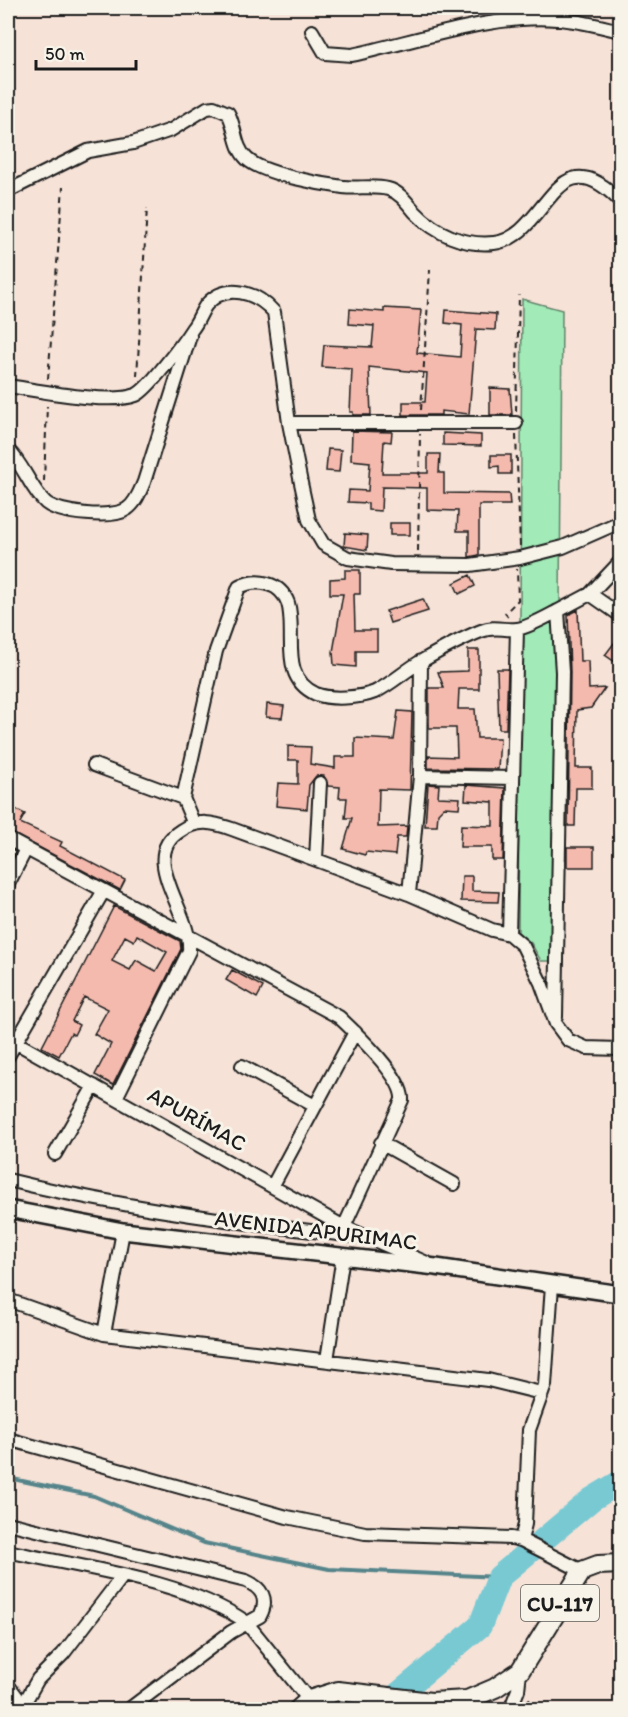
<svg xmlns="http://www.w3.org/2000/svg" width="628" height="1717" font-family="Itim,sans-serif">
  <rect width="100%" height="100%" fill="#f6e2d7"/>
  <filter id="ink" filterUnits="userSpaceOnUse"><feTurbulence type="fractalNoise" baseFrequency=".0167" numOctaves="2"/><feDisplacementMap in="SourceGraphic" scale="12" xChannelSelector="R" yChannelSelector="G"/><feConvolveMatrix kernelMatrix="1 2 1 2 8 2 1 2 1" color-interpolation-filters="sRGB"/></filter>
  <g filter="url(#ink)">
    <path fill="#a2eab7" stroke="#5f836a" stroke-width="1.5" d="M522,299L562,310L560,607L552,961H541L531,943L518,932Z"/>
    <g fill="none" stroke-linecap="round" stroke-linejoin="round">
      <path stroke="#54848a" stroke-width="4" d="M8,1478L94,1496L204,1543L329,1569L499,1577"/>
      <path stroke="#79c9d3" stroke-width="24" d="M379,1710L480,1626L499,1577L592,1499L620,1482"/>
    </g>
    <path fill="#f5baae" stroke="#1c1c1c" stroke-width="1.5" fill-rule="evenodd" d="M384,308L421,310L417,353L460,357L462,325L445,323L446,310L496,314L495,330L476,329L469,414L441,411V415H403V402H425L427,373L369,367L371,415H353V412H350L352,369L322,367L324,345L372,347L374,326L349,324L350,309L384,312Z
      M490,388L510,389L512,415H490Z
      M352,431L392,432L391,442L384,441L382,473H428V454H440L439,473H444V493L509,494L510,505H479V555L469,557V531H457L458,511L427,510V488L382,487L381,511L368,510V503L348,502L349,490L368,491L370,462L351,460Z
      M443,433L481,435V446L443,445Z
      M328,449L341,450L339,472L326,471Z
      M491,455H511V474H499V466L491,467Z
      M390,523H410V535H390Z
      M345,533L368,535L367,550L344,546Z
      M345,570H360V594H354L355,630H377V651H356V667L334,665L333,652L343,594H330V579L345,578Z
      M470,575L475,586L459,594L454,583Z
      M423,599L428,611L390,623L386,611Z
      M578,610L580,661H588L589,689L605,688L591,708L577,710L576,768H592V788H576L575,826H568L570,672L568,615Z
      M621,634V666L605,655Z
      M468,650H479V689H459L458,709H475L477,738H500L498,769L428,768V756L457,757L456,728H429V688H444L438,672L468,671Z
      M497,669H508L506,729H499Z
      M267,704L284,706L282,718L266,717Z
      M398,711L412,712L410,790L379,789L378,827L407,826L406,837H397L395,855L366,852L365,855L343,849L352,818H345L347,798H339L340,787L328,786L324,776H316L309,785L307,809L276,806L278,783L298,784V760H288V746L311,747L310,764L335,768V757H355V738L394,740Z
      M428,784L439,785L438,797L460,798L459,808L444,807L438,813L437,826H425Z
      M466,785L505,788L503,860H492V847H460L461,825L493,826V802L465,800Z
      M13,808L25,814L20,823L62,842L60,846L125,880L120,890L8,831V819Z
      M567,847H594V867H567Z
      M462,876H472V891L499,892L498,902L461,901Z
      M114,906L180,941L181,949L113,1085L95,1075L111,1044L94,1034L108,1009L84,997L72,1021L79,1025L74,1035L71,1033L59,1056L42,1047ZM137,935L167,952L156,971L136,960L130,970L112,961L125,936L134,941Z
      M232,970L263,987L257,998L226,980Z"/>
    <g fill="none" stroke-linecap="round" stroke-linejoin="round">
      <g stroke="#1c1c1c" stroke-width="16">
        <path id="minor" d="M312,31L325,53L352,55C413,42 495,13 557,19C578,20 599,26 620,31
          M8,191L88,151L133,143L171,130L207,108L214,107L228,113C236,127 234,147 247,159C263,174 320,184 343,187C357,189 373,185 388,189C400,192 408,204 415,212C436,234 464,246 494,243C548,237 554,132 620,201
          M8,386C37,390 110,405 136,395C148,390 183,343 192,329C198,322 201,312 206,305C226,282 256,292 274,312L289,423L301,483L309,520L323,544L348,558L391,564L470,565L520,558L563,547L620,522
          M289,423H516
          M8,450C24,465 30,489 46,503C60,514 113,519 127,509C136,503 140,491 144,482L190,336
          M590,594L620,615
          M94,765L183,798
          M420,776L512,778
          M193,822L183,798L216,651L239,587C257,578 280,582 288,603C297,633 278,677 316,694C331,700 360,698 375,692C391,684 405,671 420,662C439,651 461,639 481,631C496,625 504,631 517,629C527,628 548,616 558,611
          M8,839L339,1017C356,1033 404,1078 402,1100L344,1227
          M316,859L320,783
          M8,884L26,849
          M409,894L420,776L421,661
          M509,934L517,629
          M556,1017L562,672L558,611L590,594L620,562
          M8,1038L344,1227L427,1263
          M8,1056L103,892
          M242,1066L315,1106
          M116,1098L189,951C192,911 137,858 180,831C198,819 212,822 232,829L409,894L492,930L509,934L523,946L541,983L556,1024L568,1040L586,1048L620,1049
          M381,1143L454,1184
          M55,1154L94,1086
          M8,1180C118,1207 243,1224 356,1236
          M273,1185L355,1032
          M8,1300L104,1334L488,1380L541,1393
          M104,1334L123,1231
          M327,1360L343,1256
          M8,1439L287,1517L365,1533L511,1538L521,1540L582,1571
          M8,1523L246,1581C262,1588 269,1599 260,1616L231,1632L128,1710
          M521,1540L525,1524L529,1430L545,1385L552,1285
          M8,1551C81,1568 183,1579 246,1622L309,1700
          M25,1710L22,1707L38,1679L63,1654L122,1577
          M510,1710L518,1690L520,1671"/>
      </g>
      <g stroke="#1c1c1c" stroke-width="20">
        <path id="tertiary" d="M8,1209L123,1231L436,1267L620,1294"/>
      </g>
      <g stroke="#1c1c1c" stroke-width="22">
        <path id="primary" d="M8,1690L23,1710
          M298,1710L309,1700L338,1691L431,1702L467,1700L495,1688L520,1671L582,1571L598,1565L620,1564"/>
      </g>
      <path stroke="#1c1c1c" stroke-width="2" stroke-dasharray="6 4.5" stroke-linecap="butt" d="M137,376L147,208
        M48,379L63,187
        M421,410L430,270
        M516,411L519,295
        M516,435L520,546
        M44,481L47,406
        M418,551L420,434
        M508,617L505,613L518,600L517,569
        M618,1676L620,1683
        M528,1699L538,1710"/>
      <use href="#minor" stroke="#f7f3e8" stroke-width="12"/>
      <use href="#tertiary" stroke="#f7f3e8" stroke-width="15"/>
      <use href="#primary" stroke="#f7f3e8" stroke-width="18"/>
    </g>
  </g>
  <g text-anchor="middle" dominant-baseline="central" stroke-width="6" stroke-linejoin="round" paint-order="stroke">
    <rect fill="#f7f3e8" stroke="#5e5c59" stroke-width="1.5" x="521" y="1585" width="78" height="36" rx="4.5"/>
    <g font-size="21" font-weight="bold" fill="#1c1c1c">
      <text x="560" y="1603">CU-117</text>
    </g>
    <g font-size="22" fill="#1c1c1c" stroke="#f7f3e8">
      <text transform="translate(197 1119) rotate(29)">APURÍMAC</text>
      <text transform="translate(316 1230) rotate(7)">AVENIDA APURIMAC</text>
    </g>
  </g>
  <rect width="628" height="1717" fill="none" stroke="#f7f3e8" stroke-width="30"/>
  <rect x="15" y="15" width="598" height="1687" fill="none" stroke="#1c1c1c" stroke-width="2" filter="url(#ink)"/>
  <path d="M36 60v9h100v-9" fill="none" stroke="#1c1c1c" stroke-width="3"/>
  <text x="45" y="60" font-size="18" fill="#1c1c1c" stroke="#f7f3e8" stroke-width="4.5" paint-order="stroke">50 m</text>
</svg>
